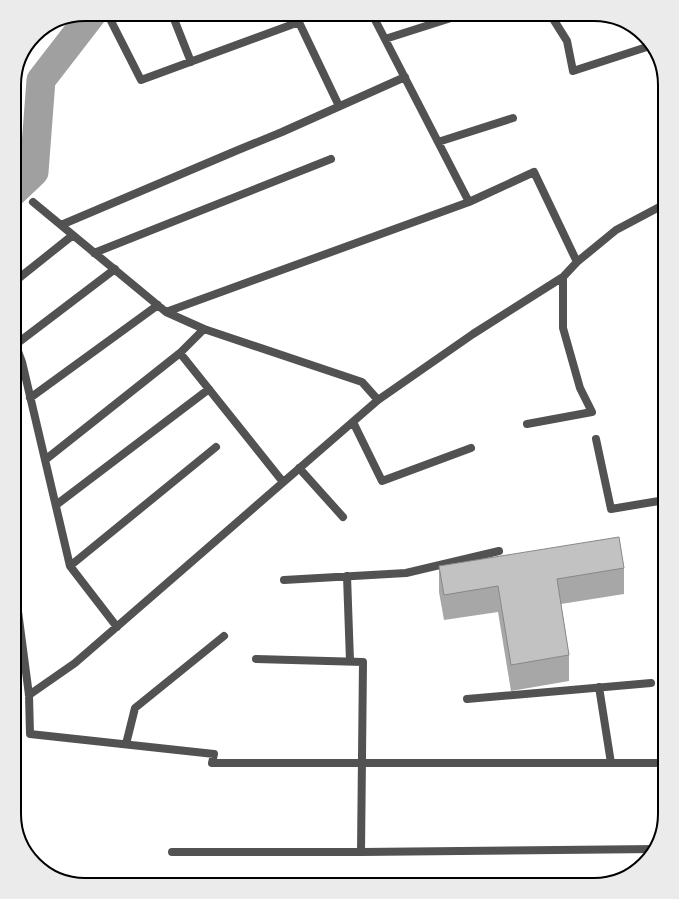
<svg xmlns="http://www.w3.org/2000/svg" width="679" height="899" font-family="'Work Sans',sans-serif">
  <rect width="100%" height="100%" fill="#fff"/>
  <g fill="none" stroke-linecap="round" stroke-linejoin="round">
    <path stroke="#a0a0a0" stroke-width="29" d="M14,191L34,172L41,80L92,14"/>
    <path stroke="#525252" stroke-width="8" d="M599,687L611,763
      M467,699L651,683"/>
    <path stroke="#525252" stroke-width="8" d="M172,14L191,62
      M295,14L339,106
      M372,14L469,202
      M550,14L567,41L573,71L653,45
      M111,21L141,80L299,22
      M385,39L451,18L454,14
      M438,142L513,118
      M33,202L166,312L204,329L362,382L378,400
      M61,225L238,150L282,132L405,77
      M94,253L331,159
      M14,282L73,235
      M166,312L469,202L534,172L577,262
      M14,341L22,362L70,566L117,627
      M15,345L115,269
      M180,353L283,482
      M30,398L158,305
      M353,422L382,481L471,448
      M527,424L592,412L580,388L563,328V277
      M596,439L611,509L665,500
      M45,460L180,353L204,329
      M299,468L343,517
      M56,505L209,389
      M70,566L216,447
      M347,576L350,661
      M284,580L406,573L499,551
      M14,581L29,695L30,734L214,754L212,763H665
      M256,659L363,662L361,852
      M14,665L25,664
      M29,695L75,663L378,400L473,334L563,277L577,262L616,230L665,204
      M126,744L135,708L224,636
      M172,852H361L656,849"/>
  </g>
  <path fill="#a7a7a7" d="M439,566L624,568V594L561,604L569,655V681L511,691L498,612L444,620L439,592Z"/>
  <path fill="#c2c2c2" stroke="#888" d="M619,537L624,568L557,579L569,655L511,665L498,586L444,595L439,566Z"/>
  <path d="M0 0H679V899H0ZM85 21H594A64 64 0 0 1 658 85V814A64 64 0 0 1 594 878H85A64 64 0 0 1 21 814V85A64 64 0 0 1 85 21Z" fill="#ebebeb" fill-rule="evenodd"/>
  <path fill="none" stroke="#000" stroke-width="2" d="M85 21H594A64 64 0 0 1 658 85V814A64 64 0 0 1 594 878H85A64 64 0 0 1 21 814V85A64 64 0 0 1 85 21Z"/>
</svg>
